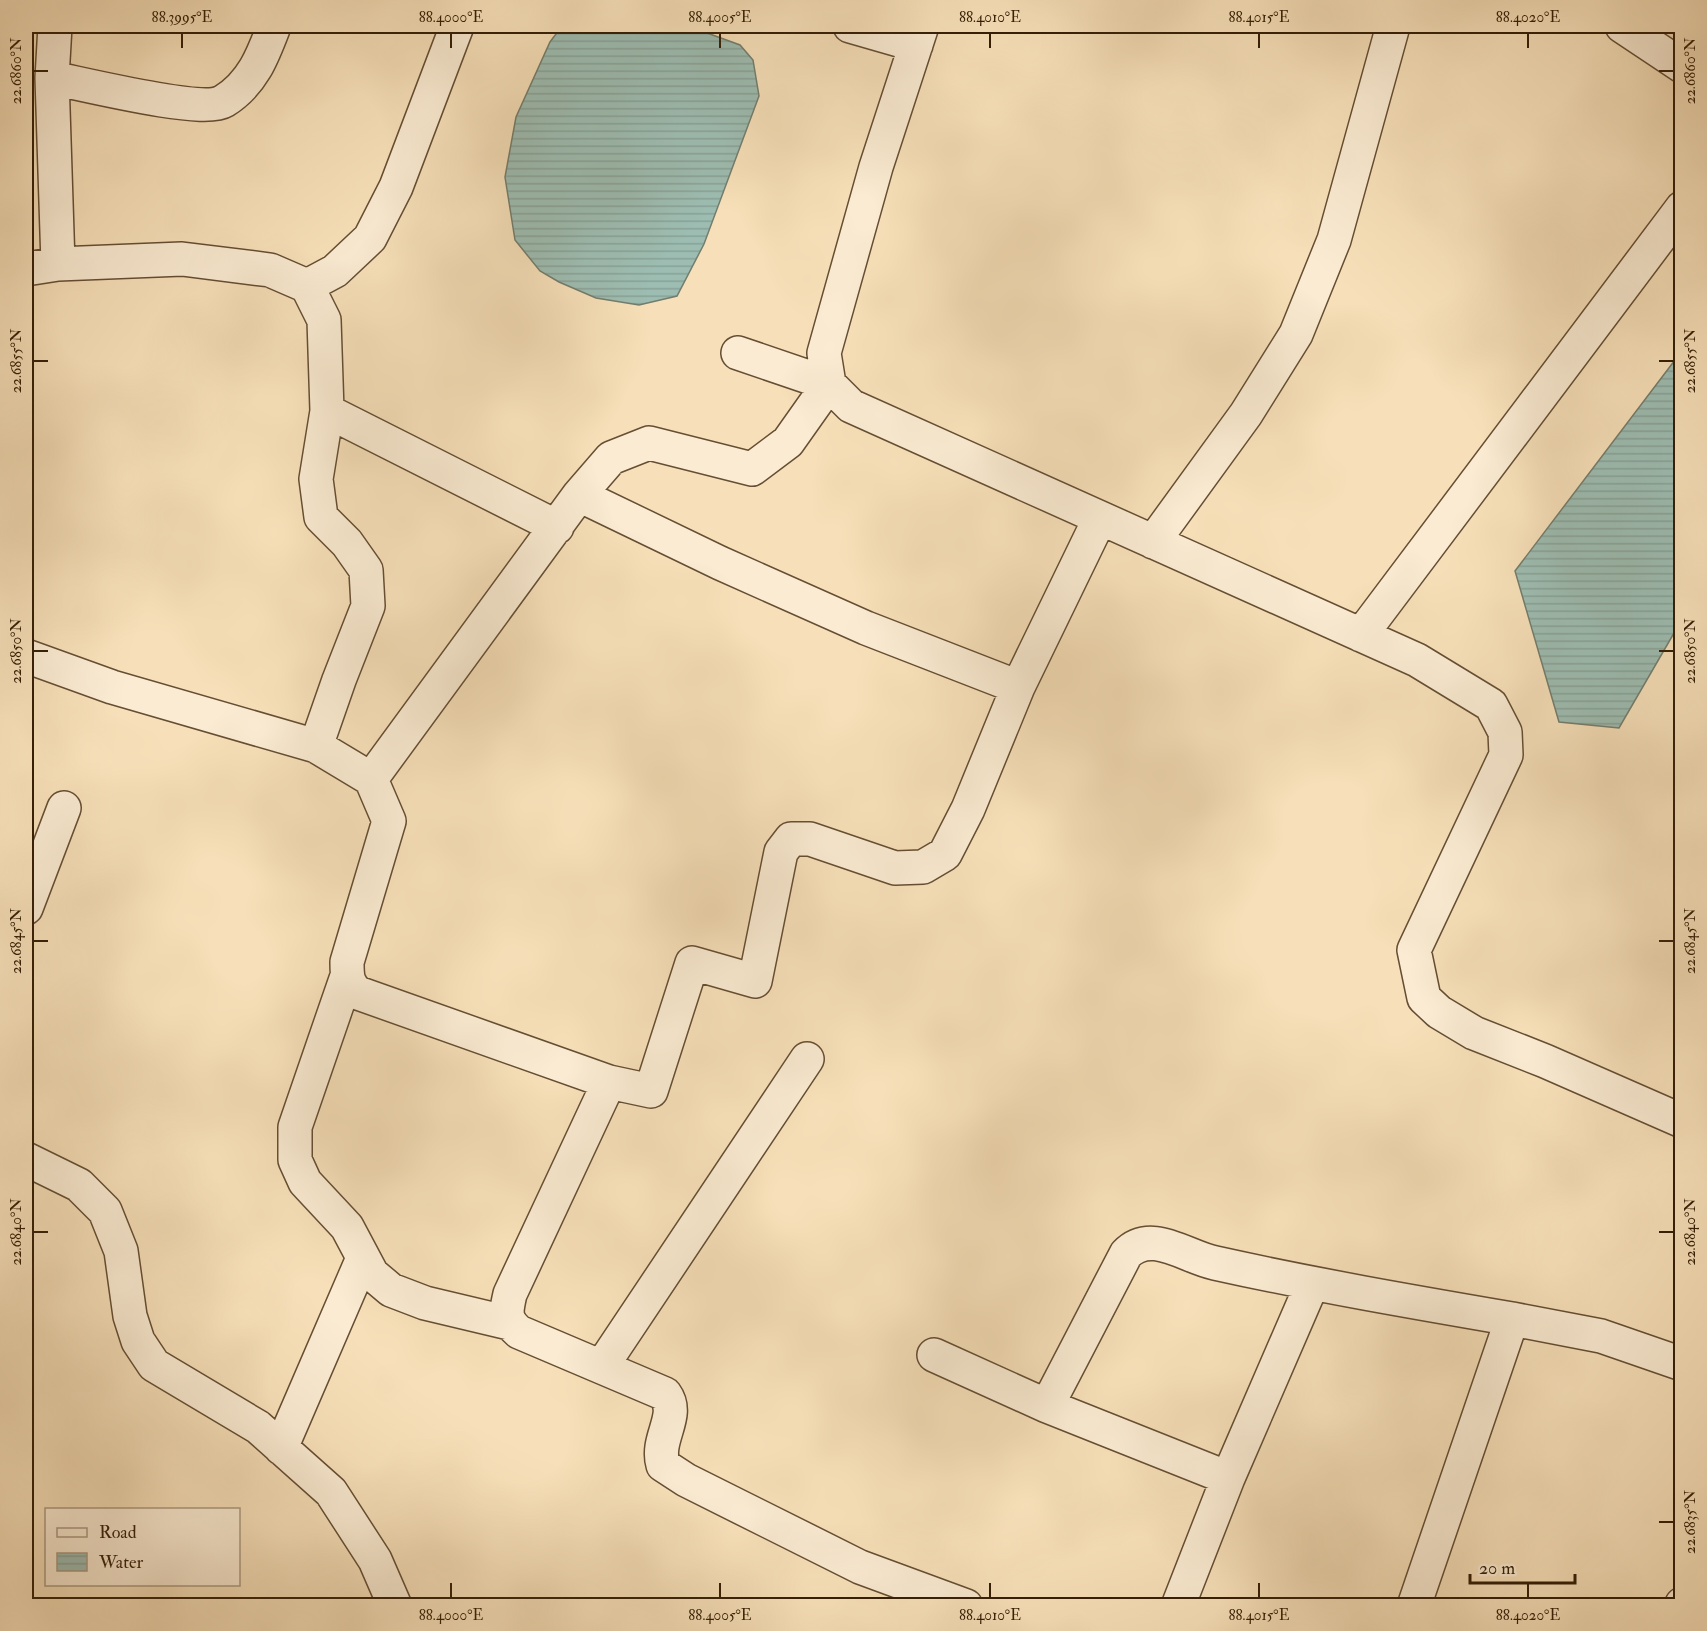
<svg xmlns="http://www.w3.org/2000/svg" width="1707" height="1631" font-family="'IM FELL Double Pica',serif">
  <defs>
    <pattern id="water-rules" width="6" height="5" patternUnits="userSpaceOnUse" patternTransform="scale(1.5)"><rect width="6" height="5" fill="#9dbdb2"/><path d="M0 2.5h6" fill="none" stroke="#88a298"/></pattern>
  </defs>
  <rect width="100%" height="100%" fill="#f7e0b9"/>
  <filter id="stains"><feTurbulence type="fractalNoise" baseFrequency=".00333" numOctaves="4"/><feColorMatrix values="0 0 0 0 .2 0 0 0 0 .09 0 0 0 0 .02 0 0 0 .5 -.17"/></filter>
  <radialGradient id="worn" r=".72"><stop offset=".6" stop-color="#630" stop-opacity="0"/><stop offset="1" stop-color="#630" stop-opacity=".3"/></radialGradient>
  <path fill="url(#water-rules)" stroke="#737d6d" stroke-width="1.5" d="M562,26H688L740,45L753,60L759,96L704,244L677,296L639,305L596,298L559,282L540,271L515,240L505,177L516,117L550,42Z
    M1681,352V621L1619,728L1559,722L1515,571Z"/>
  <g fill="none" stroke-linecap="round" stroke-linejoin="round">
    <g stroke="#654e33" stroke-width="36">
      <path id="minor" d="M55,26L52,78L58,264
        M850,26L916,45
        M922,26L876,167L824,353L829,384L851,406L1417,660L1491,705L1505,732L1506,755L1414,950L1424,998L1439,1012L1474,1033L1545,1061L1682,1121
        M1622,26L1682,66
        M52,78C83,84 203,114 224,101C253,83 263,55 274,26
        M26,269L58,264L182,259L270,270L307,286L324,320L327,411L316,479L321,517L347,543L366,570L368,606L339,680L316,746L371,779L389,821L347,962C347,976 347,984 358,993L609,1082L510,1294C506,1312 504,1319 519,1332L665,1394C681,1416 655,1438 663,1465L686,1480L860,1567L966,1606
        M307,286L335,271L370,238L396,187L457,26
        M327,411L557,527
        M579,495L720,563L866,628L1018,687
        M1153,542L1246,414L1296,334L1334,240L1393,26
        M1361,635L1682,208
        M26,656L112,687L316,746
        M371,779L579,495L611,458L649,443L752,469L788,442L829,384L738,353
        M26,908L64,808
        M347,976L295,1127V1160L305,1182L347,1227L372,1274L391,1290L425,1303L509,1323
        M609,1082L651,1091L692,963L755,981L781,852L791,839H810L895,868L923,867L945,854L968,809L1018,687L1100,518
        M26,1159L79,1185L105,1211L121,1251L130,1316L138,1341L154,1365L258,1427L331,1492L375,1560L395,1606
        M934,1355L1047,1406
        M602,1366L807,1059
        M281,1448L363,1258
        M1228,1478L1047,1406L1126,1254C1151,1228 1186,1257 1215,1263C1314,1285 1413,1302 1512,1319
        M1178,1606L1228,1478L1312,1284
        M1414,1606L1512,1319L1601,1336L1682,1364
        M1681,1606L1682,1604"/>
    </g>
    <use href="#minor" stroke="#faebd2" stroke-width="33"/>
  </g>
  <path fill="none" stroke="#341e06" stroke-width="2" d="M182,33V48M451,33V48M720,33V48M990,33V48M1259,33V48M1528,33V48M33,71H48M1659,71H1674M33,361H48M1659,361H1674M33,651H48M1659,651H1674M33,941H48M1659,941H1674M33,1232H48M1659,1232H1674M1659,1522H1674M451,1583V1598M720,1583V1598M990,1583V1598M1259,1583V1598M1528,1583V1598"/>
  <rect width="1707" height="1631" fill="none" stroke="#f7e0b9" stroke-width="66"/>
  <rect x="45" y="1508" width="195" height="78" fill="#faebd2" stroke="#ab9980" stroke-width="1.5"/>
  <rect x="57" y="1528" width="30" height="9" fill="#faebd2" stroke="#ab9980" stroke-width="1.5"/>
  <text x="99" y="1538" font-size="18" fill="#341e06">Road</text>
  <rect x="57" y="1553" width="30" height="18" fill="url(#water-rules)" stroke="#ab9980" stroke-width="1.5"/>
  <text x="99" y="1568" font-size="18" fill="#341e06">Water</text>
  <path d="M1470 1574v9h105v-9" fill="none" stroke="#341e06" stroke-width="3"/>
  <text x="1479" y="1574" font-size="18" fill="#341e06" stroke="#faebd2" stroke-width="4.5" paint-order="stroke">20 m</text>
  <rect x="33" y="33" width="1641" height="1565" fill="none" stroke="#341e06" stroke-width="2"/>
  <g font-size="15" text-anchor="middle" fill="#341e06">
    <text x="182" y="22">88.3995°E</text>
    <text x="451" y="22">88.4000°E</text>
    <text x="720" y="22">88.4005°E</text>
    <text x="990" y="22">88.4010°E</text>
    <text x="1259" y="22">88.4015°E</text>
    <text x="1528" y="22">88.4020°E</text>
    <text transform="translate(16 71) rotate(-90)" y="5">22.6860°N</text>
    <text transform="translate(1690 71) rotate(-90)" y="5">22.6860°N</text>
    <text transform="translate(16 361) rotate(-90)" y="5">22.6855°N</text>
    <text transform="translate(1690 361) rotate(-90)" y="5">22.6855°N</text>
    <text transform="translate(16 651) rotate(-90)" y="5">22.6850°N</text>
    <text transform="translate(1690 651) rotate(-90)" y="5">22.6850°N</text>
    <text transform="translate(16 941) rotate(-90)" y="5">22.6845°N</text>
    <text transform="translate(1690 941) rotate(-90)" y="5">22.6845°N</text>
    <text transform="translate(16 1232) rotate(-90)" y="5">22.6840°N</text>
    <text transform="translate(1690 1232) rotate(-90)" y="5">22.6840°N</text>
    <text transform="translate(1690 1522) rotate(-90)" y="5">22.6835°N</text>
    <text x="451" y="1620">88.4000°E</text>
    <text x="720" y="1620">88.4005°E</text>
    <text x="990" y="1620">88.4010°E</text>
    <text x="1259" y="1620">88.4015°E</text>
    <text x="1528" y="1620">88.4020°E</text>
  </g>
  <rect width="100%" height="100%" filter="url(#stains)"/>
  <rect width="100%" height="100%" fill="url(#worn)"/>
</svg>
